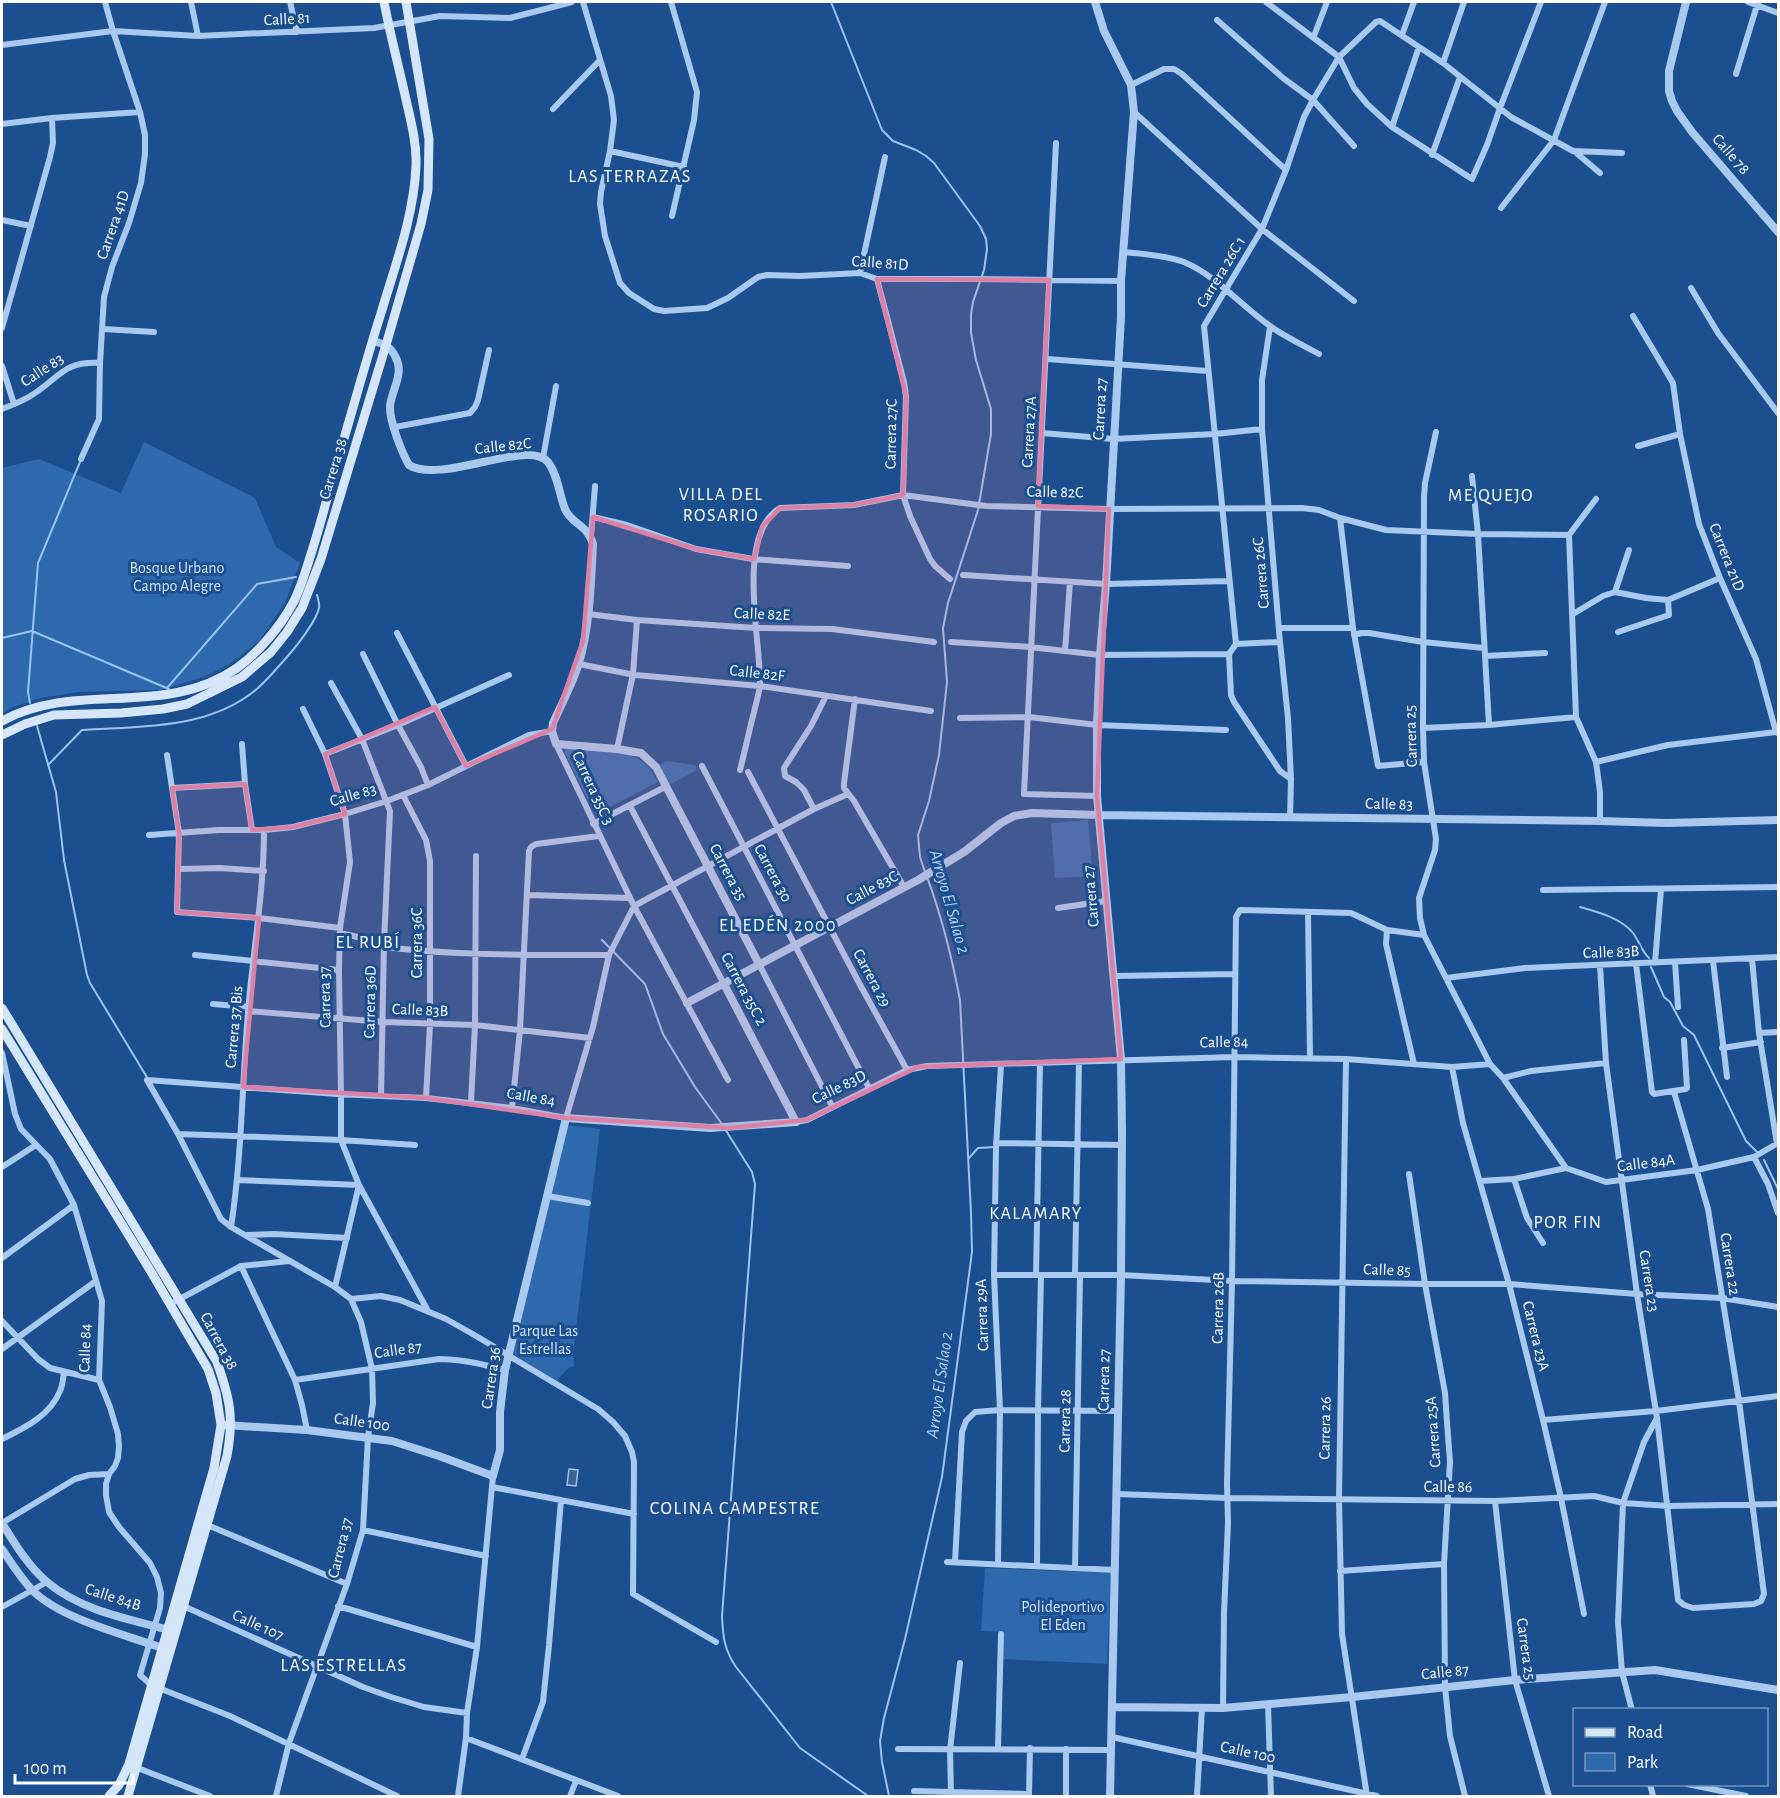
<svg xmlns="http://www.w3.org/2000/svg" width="1780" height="1798" font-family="'Alegreya Sans',sans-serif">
  <rect width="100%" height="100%" fill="#1b4f8f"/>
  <path fill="#2e69ad" d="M144,442L255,498L276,547L300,563L285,603L259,641L230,664L204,677L161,690L79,692L40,698L13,707L2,714V468L39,459L121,493Z
    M565,748C586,750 623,748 640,760C649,765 653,774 658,782L600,812L593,810L565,753Z
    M666,761L695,765L697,770L669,785L660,766Z
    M1088,820L1093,876L1055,878L1051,823Z
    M568,1125L600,1129L573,1354L574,1366L568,1368L557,1381L513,1354Z
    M985,1568L1111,1573L1107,1664L1003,1659L1004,1632L981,1631Z"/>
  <path fill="#3c6290" stroke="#9cc4f0" stroke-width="1.5" d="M569,1469L578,1470L576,1486L567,1485Z"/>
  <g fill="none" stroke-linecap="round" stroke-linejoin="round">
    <path stroke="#9cc4f0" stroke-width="2" d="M831,2L882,130L893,141L916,150L926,156L934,163L980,226L986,239L987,249L984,270L973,302L971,314V333L976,360L991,409V434L978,510L948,603L943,628L947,682L939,755L929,801L918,835L920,857L925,872
      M2,638L32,631L169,689
      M167,688L257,584L296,577
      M30,703L28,692L38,563L80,462
      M37,726L56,792L64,860L87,975L90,983L148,1079
      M48,765L82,730C141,726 209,730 258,688C270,677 281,664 292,651C299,643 317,619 319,608C320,605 318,599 317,595
      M1580,907C1598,912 1621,918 1633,933C1639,941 1642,952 1649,958
      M602,940L645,984L663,1034L695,1087L722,1124
      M1651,967L1664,997L1670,1002L1683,1026L1694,1035L1746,1141L1758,1153
      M725,1129L752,1172L755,1184L722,1616C723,1637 724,1649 736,1667L800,1748L868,1796
      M969,1158L978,1148L995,1147
      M1764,1160L1778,1189
      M889,1796L882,1762L880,1741L884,1718L905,1639L942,1477L972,1252L971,1213L960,1000C952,958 942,917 927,877"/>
    <path stroke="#a9c9ee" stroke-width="6" d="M191,2L198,36
      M290,2L297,32
      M583,2L611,96L614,120L610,151L601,192L600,204L605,236L620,283L629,293L654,309L664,311L707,308L728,298L758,277L767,275L800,276L860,273L877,279H972L1121,281
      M671,2L697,92L694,120L672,216
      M1266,2L1339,57L1354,88L1367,104L1392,127L1472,179L1487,145L1500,108L1541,2
      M1748,2L1778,13
      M1217,20L1283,78L1313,100L1354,146
      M1402,35L1414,2
      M1314,36L1327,2
      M2,45L113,31L198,36L374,28L440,16L510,18L572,2
      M1443,63L1464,2
      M1736,74L1758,2
      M1131,85L1164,69H1174L1182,74L1286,170
      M553,109L600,60
      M1134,112L1262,229L1354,301
      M2,124L52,118L140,112
      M1392,127L1419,47
      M1056,143L1024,794L1097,796
      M610,151L684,167
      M1574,151L1600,173
      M1432,155L1460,77
      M1501,208L1554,140L1605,2
      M2,220L31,226
      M1124,252C1143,254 1165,255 1184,262C1217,276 1241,306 1270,326C1285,337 1303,345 1319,354
      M860,273L885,157
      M877,279L904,382L906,396L903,495L910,516L930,559L935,566L950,579
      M1691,288L1718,333L1778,413
      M1633,316L1673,383L1680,434L1699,524L1720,578L1756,659L1776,732L1778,733
      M1270,327L1262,380V429L1280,642L1288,718L1291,779L1290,818
      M2,328L50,157L53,143L52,118
      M103,329L154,332
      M1047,359L1208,371
      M2,366L14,404
      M2,409C12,405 23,401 32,395C60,378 62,361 100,363
      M395,427L470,413L475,407L478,400L489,350
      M1436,432L1425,483L1424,497L1423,728L1424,762L1436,839L1435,850L1419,898L1420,918L1424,935L1490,1064L1503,1078L1566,1168
      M1042,433L1113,439L1215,434L1262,429
      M1638,446L1680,434
      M543,458L556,386
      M81,459L99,419L100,363L104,297L112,267L129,223L141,183L145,154V135L140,112L113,31L105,2
      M1472,476L1478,534L1489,725
      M593,517L627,525L696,549L753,559L848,566
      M1340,518L1353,628L1378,766L1424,762
      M1569,535L1576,717L1596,762L1600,792V821
      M1569,535L1596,499
      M591,536L595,486
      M963,575L1106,584L1229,581
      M1615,592L1629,550
      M588,614L637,620L756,628L832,629L934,642
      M1573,614L1603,596L1615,592L1646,598L1668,600L1720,578
      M1279,628H1353
      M1618,632L1669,615L1668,600
      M397,633L466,766
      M1354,635L1361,633H1369L1423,642L1484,648
      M951,642L1030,647L1100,655L1229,654L1236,644
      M1236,644L1204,326L1262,229L1286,170L1304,117L1313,100L1339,57L1376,22L1380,21L1443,63L1511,117L1573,151L1622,153
      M1236,644L1280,642
      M1065,651L1070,582
      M363,654L398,725L421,767L428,785
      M1229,654L1231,695L1234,702L1280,771L1291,779
      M1485,656L1545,653
      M579,664L635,675L760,686L931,711
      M331,683L362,739L390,811L384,943L381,1096
      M855,699L844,783V788L854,801L904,887
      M303,709L325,754L345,814L350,862L340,928L339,970L341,1095V1140L359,1185L335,1287
      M960,718L1029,717L1097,725L1226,730
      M1423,728L1489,725L1576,717
      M242,744L245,784L252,830
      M556,744L634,906L728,1080
      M617,749L633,674L637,620
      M325,754L398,725L509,675
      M167,755L179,833L177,912L259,918L340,928
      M1596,762L1668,745L1776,732
      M702,766L869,1088
      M740,770C745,751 749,731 754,712C756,703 759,694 760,685C761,640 735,535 780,508L854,505L903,495L986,506L1109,509L1302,508L1319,510L1340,518L1386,530L1478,534L1569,535
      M748,772L858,981L907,1070
      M172,788L245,784
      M403,795L426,840L430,861V1024L426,1098
      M630,806L724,984
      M814,809L804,790L796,782L785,776L784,768L811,726L826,696
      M593,824L665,787
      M149,835L219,830H264L293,827L345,814L387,801L428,785L529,735L552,731
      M179,869L220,868L264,871
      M1543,890L1778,887
      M527,895L630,898
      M1058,908L1106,901
      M1308,912L1310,1057
      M1387,930L1386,944L1414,1064
      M340,933L384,943
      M384,947C459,956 534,955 609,955
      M195,955L339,970
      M1752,959L1759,1033L1777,1144
      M1713,961L1727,1077
      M1675,962L1678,1007
      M1655,963L1661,889
      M759,964L832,1106
      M1636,964L1652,1092L1654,1094L1686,1089L1687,1088L1684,1040
      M1600,966L1606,1063L1637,1294L1657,1418L1678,1600L1684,1605L1693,1608L1754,1604L1761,1601L1764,1594L1739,1401L1708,1209L1674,1092
      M1113,976L1235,974
      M1446,978L1525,968L1778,957
      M213,1004L249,1007
      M248,1011L384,1022L475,1025L590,1038
      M1759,1033L1778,1032
      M1722,1048L1761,1042
      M2,1053L15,1114L21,1129L50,1159L74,1205L102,1301L99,1380L110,1407L118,1434L119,1446L118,1458L115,1466L109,1474L106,1484V1495L109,1512L119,1527L150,1563L157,1577L161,1593L160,1608L140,1675L151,1685L230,1716L397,1796
      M1346,1059L1339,1499L1342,1634L1367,1796
      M1452,1067L1463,1123L1509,1284L1543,1420L1561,1498L1584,1614
      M1503,1078L1531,1071L1606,1063
      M147,1080L337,1094L426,1098L512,1108L566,1118L593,1027L609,955L634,906L814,809L848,794
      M147,1080L178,1134L221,1219L231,1227L335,1287L351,1299L361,1322L372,1369L373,1403L368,1437L363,1530L347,1584L289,1743L276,1796
      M471,1102L475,1025L476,856
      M512,1108L520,1030L529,851L531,847L536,844L599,836
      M796,1122L807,1120L907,1070L927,1066L1235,1057L1346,1059L1452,1067L1490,1064
      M178,1134L341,1140L415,1145
      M996,1143L1122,1145
      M1754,1157L1768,1184L1778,1213
      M2,1167L36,1145
      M1409,1174L1425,1284L1445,1393L1447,1422L1450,1462L1444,1564L1445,1687L1450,1736L1465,1796
      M1514,1179L1527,1218L1543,1243
      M238,1180L359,1185L428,1311
      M1480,1181L1514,1179L1566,1168L1606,1182L1621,1180L1697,1170L1754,1157L1778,1143
      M547,1196L588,1203
      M231,1227C242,1156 242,1084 248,1012C253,951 264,892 264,830
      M246,1235L274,1234L347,1238
      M2,1258L74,1205
      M241,1266L295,1380L302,1405L307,1430
      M994,1275H1121L1232,1281L1425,1284H1509L1637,1294L1722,1298L1778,1307
      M1036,1275L1040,1064
      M1075,1275L1079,1062
      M351,1299L381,1296L400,1300L446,1319L471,1333L598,1409L613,1422L625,1436L632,1452L634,1462L633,1594L716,1642
      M176,1301L241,1266L289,1261
      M2,1321L38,1359L50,1368L99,1380
      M2,1349L96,1281
      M295,1380L439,1359C462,1359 483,1364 505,1370
      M1543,1420L1656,1411L1778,1396
      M2,1439C24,1428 50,1416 60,1391C63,1385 63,1378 64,1372
      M492,1487L634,1514
      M1117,1494L1227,1498L1495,1501L1594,1496L1623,1503L1669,1506L1778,1504
      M1495,1501L1515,1680L1549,1796
      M2,1523L75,1479L89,1475L109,1474
      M205,1524L347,1584
      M363,1530L486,1556
      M947,1562L1115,1570
      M955,1562L962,1432L966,1421L975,1412L1000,1410L1118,1411
      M998,1563L1000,1410L994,1275L996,1147L1001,1065
      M1037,1566L1038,1411L1041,1275
      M1075,1568L1080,1275
      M1340,1571L1444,1564
      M181,1605L363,1687L391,1697L424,1707L467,1713
      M338,1606L477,1647
      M2,1607L47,1582
      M1268,1704L1271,1796
      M1223,1708L1224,1613L1228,1523L1227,1483L1232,1281L1236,917L1240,910L1351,913L1387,930L1424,935
      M1632,1710L1622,1672L1618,1622L1623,1503L1644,1442L1657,1418
      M1112,1737L1377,1796
      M466,1738L618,1796
      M998,1748L1001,1634
      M898,1749C969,1749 1040,1749 1111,1750
      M522,1759L543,1702L549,1645L561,1500
      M135,1767L210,1796
      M1650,1784L1653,1796
      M1687,1784L1746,1796
      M914,1791L1029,1794
      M951,1793L950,1750L960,1663
      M458,1796L466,1738L467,1713L477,1647L493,1476
      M570,1796L576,1781
      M1029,1796L1030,1748
      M1066,1796V1749
      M1197,1796L1202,1708"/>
    <path stroke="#a9c9ee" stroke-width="8" d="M1095,2L1104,31L1131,85L1134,112L1121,281V317L1106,584L1100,655L1097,725V796L1121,1059L1122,1134L1121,1275L1110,1796
      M1686,2L1669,71V91L1672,101L1677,111L1692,132L1778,232
      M373,341C384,344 390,346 395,356C405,373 392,389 390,406C389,420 402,453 409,465C441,485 528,438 548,462C558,475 559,494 565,509C571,524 588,525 593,544C591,583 590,625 579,663C573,683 562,703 553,723L552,731L556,744L617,749L641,753L656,767L759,964
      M687,1003L918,880L964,852L1001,823L1014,816L1032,813L1099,815L1600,821L1667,823L1778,820
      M225,1425L307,1430L392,1441L439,1456L493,1476L500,1450V1412L505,1370L566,1118L710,1128L796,1122L724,984
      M2,1523C15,1544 28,1566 47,1582C83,1612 130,1619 173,1631
      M2,1549C11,1563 21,1578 32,1590C62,1620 127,1635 168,1650
      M1113,1707L1223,1708L1352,1697L1515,1680L1655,1670L1778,1690"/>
    <path stroke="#d6e6fa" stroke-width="9" d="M2,721C76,680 164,719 237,668C259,652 280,627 293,603C301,588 306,570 311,554C322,520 330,486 340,452C354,405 367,357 382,310C396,263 414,215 416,166C417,142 410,118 405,95C398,64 390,33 384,2
      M2,735L25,724L54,715L121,713L163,709L187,704L242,677L271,652L287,632L302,608L321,559L386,345L421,224L428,190L429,139L406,2
      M2,1008L217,1362C230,1399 234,1417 227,1456L128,1796
      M2,1029L150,1270L208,1369L216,1393L221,1425L214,1468L129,1764L119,1785L109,1796"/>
  </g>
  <path fill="#dd80a5" fill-opacity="0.2" stroke="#dd80a5" stroke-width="4.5" stroke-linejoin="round" d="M877,279L1049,280L1038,506L1109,509L1097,796L1121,1059L918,1067L807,1120L730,1128L566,1118L426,1098L243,1087L259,918L177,912L179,833L172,788L245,784L252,830L293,827L345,814L325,754L435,707L466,766L552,729L583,641L593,517L696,549L754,559L762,527L780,508L854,505L903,495L906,396Z"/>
  <g text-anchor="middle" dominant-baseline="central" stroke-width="6" stroke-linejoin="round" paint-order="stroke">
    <g font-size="16" fill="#fff" stroke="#1b4f8f">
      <text transform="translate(287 19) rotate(-3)">Calle 81</text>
      <text transform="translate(1731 154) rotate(49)">Calle 78</text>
      <text transform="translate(113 225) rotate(-71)">Carrera 41D</text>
      <text transform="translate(880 263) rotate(4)">Calle 81D</text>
      <text transform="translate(1221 272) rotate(-59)">Carrera 26C 1</text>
      <text transform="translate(42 370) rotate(-33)">Calle 83</text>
      <text transform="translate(1100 409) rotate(-87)">Carrera 27</text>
      <text transform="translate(1029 432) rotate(-87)">Carrera 27A</text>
      <text transform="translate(891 434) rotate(-89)">Carrera 27C</text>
      <text transform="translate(503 446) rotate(-6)">Calle 82C</text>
      <text transform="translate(333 469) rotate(-73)">Carrera 38</text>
      <text transform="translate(1055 492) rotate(1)">Calle 82C</text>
      <text transform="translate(1727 557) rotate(68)">Carrera 21D</text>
      <text transform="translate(1261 573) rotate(-95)">Carrera 26C</text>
      <text transform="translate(762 614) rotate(2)">Calle 82E</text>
      <text transform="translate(757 673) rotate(6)">Calle 82F</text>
      <text transform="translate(1411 736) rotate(-92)">Carrera 25</text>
      <text transform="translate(593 788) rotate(65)">Carrera 35C 3</text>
      <text transform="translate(353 795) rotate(-16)">Calle 83</text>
      <text transform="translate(1389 804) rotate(1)">Calle 83</text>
      <text transform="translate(728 872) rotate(62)">Carrera 35</text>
      <text transform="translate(773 873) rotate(62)">Carrera 30</text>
      <text transform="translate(872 888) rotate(-28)">Calle 83C</text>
      <text transform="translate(1091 896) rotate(-95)">Carrera 27</text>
      <text transform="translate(417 943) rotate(-90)">Carrera 36C</text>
      <text transform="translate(1611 952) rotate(-2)">Calle 83B</text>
      <text transform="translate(872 978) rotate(62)">Carrera 29</text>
      <text transform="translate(744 989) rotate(62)">Carrera 35C 2</text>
      <text transform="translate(325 997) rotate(-91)">Carrera 37</text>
      <text transform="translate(370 1002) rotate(-89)">Carrera 36D</text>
      <text transform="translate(420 1010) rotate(2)">Calle 83B</text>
      <text transform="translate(234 1027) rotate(-85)">Carrera 37 Bis</text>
      <text transform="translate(1224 1042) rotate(-1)">Calle 84</text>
      <text transform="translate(839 1087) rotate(-26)">Calle 83D</text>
      <text transform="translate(531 1097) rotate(10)">Calle 84</text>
      <text transform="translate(1646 1163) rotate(-7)">Calle 84A</text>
      <text transform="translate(1730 1264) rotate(81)">Carrera 22</text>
      <text transform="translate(1387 1270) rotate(2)">Calle 85</text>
      <text transform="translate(1649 1281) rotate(81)">Carrera 23</text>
      <text transform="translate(1218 1308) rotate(-89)">Carrera 26B</text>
      <text transform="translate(982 1315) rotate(-92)">Carrera 29A</text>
      <text transform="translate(1536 1336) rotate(76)">Carrera 23A</text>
      <text transform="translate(219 1341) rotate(62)">Carrera 38</text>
      <text transform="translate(85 1348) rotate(-88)">Calle 84</text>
      <text transform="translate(398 1350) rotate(-8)">Calle 87</text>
      <text transform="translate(491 1378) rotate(-82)">Carrera 36</text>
      <text transform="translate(1104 1380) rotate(-89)">Carrera 27</text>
      <text transform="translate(1065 1421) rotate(-89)">Carrera 28</text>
      <text transform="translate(362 1422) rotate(8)">Calle 100</text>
      <text transform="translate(1325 1428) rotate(-89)">Carrera 26</text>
      <text transform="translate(1433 1432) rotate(-94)">Carrera 25A</text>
      <text x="1448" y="1487">Calle 86</text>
      <text transform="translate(340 1548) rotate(-76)">Carrera 37</text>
      <text transform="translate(113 1597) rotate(18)">Calle 84B</text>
      <text transform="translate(258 1625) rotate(24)">Calle 107</text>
      <text transform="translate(1526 1649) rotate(82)">Carrera 25</text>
      <text transform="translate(1445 1672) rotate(-6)">Calle 87</text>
      <text transform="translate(1248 1752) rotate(12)">Calle 100</text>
    </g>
    <g font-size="16" fill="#cfe3fa" stroke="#1b4f8f">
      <text x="177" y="568">Bosque Urbano<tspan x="177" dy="18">Campo Alegre</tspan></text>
      <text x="545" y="1331">Parque Las<tspan x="545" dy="18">Estrellas</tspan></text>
      <text x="1063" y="1607">Polideportivo<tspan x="1063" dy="18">El Eden</tspan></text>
    </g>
    <g font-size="18" letter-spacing="1.5" fill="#fff" stroke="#1b4f8f">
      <text x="630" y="177">LAS TERRAZAS</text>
      <text x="721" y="495">VILLA DEL<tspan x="721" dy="21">ROSARIO</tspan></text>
      <text x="1491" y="496">ME QUEJO</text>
      <text x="778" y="926">EL EDÉN 2000</text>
      <text x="368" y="943">EL RUBÍ</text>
      <text x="1036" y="1214">KALAMARY</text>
      <text x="1568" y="1223">POR FIN</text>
      <text x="735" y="1509">COLINA CAMPESTRE</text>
      <text x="344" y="1666">LAS ESTRELLAS</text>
    </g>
    <g font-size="18" font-style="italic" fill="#b5d3f5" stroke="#1b4f8f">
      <text transform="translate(949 902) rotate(74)">Arroyo El Salao 2</text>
      <text transform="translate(940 1385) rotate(-82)">Arroyo El Salao 2</text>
    </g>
  </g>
  <rect width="1780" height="1798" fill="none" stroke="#ffffff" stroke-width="6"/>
  <rect x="1573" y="1708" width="195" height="78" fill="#1b4f8f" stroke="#7695bc" stroke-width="1.5"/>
  <rect x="1585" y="1728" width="30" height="9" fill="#d6e6fa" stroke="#7695bc" stroke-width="1.5"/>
  <text x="1627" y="1738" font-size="18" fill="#ffffff">Road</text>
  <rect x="1585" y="1753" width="30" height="18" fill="#2e69ad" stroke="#7695bc" stroke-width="1.5"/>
  <text x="1627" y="1768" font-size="18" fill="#ffffff">Park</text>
  <path d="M15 1774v9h118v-9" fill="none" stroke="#ffffff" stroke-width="3"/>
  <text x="24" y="1774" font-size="18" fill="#ffffff" stroke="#1b4f8f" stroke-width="4.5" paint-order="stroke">100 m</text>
</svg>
